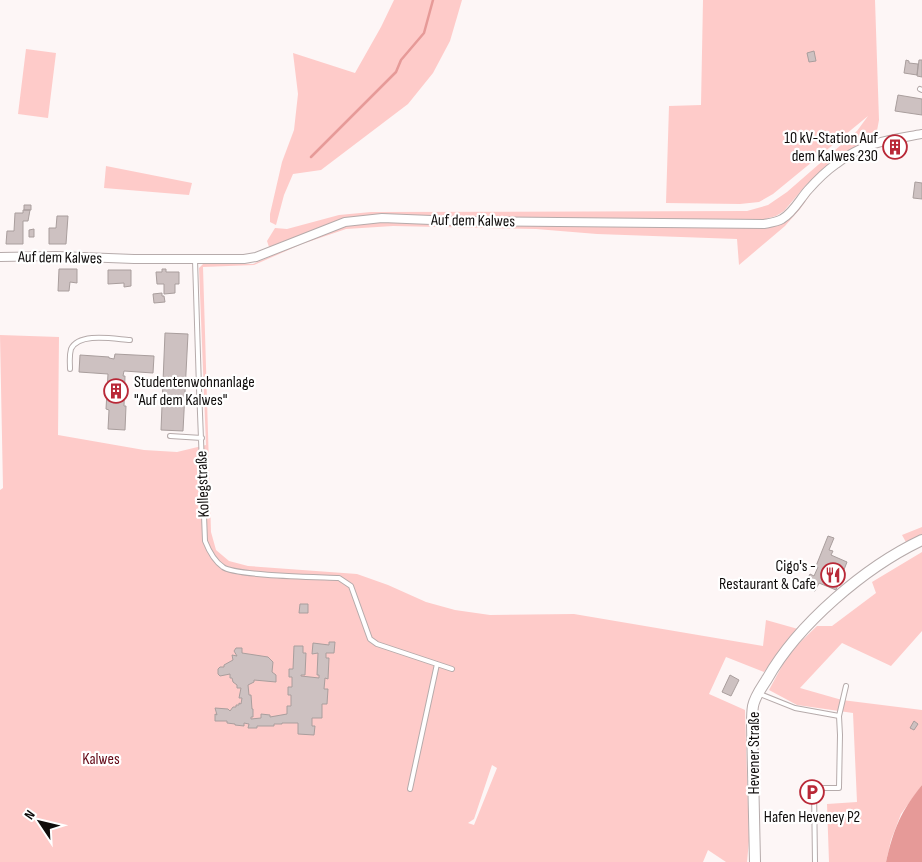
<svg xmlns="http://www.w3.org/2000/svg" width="922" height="862" font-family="'Sofia Sans Condensed',sans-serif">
  <rect width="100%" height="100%" fill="#fdf6f6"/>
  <path fill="#fecbc9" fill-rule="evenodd" d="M394,0H462L450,41L433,73L408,104L321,170L293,174L284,195L276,225L270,222V214L282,162L294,130L298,94L293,53L355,73L381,27Z
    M703,0H875L879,120L876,136L844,154L825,168L806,185L784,211L776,216L759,221L489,218L381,215L343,219L269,247L267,241L275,228L287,229L339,215L371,212L747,211L768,205L787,192L857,131L868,116L773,194L759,202L740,204L666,203L669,106L701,105Z
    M26,49L56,53L48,118L18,114Z
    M106,166L192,183L189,195L104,188Z
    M815,188L800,209L785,226L739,265L737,239L597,234L536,229L393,226L346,229L302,244L254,265L203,267L211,532L216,550L229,561L248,566L357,574L388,585L426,602L455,610L490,615L574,614L763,646L766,620L798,629L764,672L726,657L709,694L745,710L749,841L747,862H726L708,850L703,862H0V490L3,488L0,335L59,337L58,435L144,450L177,452L206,445L199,268L205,262L253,264L331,230L360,223H390L763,228L782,222L796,211ZM492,765L497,768L474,825L468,823L474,819Z
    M922,527V536L907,544L902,535Z
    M922,552V631L891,666L842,643L800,688L842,700L922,710V785L901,814L891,840L886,862H829L827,804L857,802L853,713L797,705L769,690L789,653L817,626H832L876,593L872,582Z"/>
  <path fill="#e69a98" d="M922,785V862H886C893,830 901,811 922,785Z"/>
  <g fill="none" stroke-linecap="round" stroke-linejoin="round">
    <path stroke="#e69a98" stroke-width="2.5" d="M311,157L396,72L401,60L424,33L433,0"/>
  </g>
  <path fill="#cdc1c1" stroke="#a99e9d" d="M814,51L816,61L809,62L807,53Z
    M906,60L909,61V63L918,64L917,75L904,73Z
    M919,60H922V77L917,76Z
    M898,95L922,99V115L895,111Z
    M915,182L922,183V199L913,198Z
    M24,205H31V210H24Z
    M23,210H30L28,221H23V244H6L7,231H14L15,213H23Z
    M57,216H68L66,244H49V228H56Z
    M34,229V237H29V230Z
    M59,269H77V283L70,282L69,291H58Z
    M162,269H166V272H179V284H175V293L164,294V284H157L156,272H162Z
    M108,270H131V286L124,287V283L108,284Z
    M162,293V296H164L165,302L154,303L153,294Z
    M165,333L188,334L183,431L161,430Z
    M115,354L154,356L153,373L124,371L123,376H125L124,406H126L125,430L108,429L109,410L106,409L108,374L79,372L80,355L109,357V358L114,359Z
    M828,536L834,538L829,550L833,551L831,555L847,562L836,590L819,583L815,591L807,588L810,581L807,580L810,574L814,576L818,567L816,566Z
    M300,604H308V613H299Z
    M329,642H335L334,653H326V658H329L328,679L325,678L324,689H328L327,704H322V718H312V726H315L314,735L298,734V723H282V724H274V726H257V728H248L249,724L244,723V726L235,725V724L227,723V721H215V714L217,715L215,708L228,709L230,711L233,707H236V705H239V703L241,704L242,698H239L241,688H237V685L233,682L232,678H230V674L220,676L218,674V669L220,667H224V665L233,660L232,655L237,656L234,651L236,648H242V653L268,657L273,662L272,672L276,675V682L254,680V682L248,685L249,695H251L252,709H253V717H251V719L261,718V714L270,715V717L287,714V706H291V695H288V687H292V677H289V669H293L294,646H303V653H306L305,675H301V676L319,678V675H317L318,653L312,654L313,643L329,645Z
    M730,675L739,680L731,696L722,692Z
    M914,721L918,724L914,730L910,728Z"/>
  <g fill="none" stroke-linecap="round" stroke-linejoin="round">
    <g stroke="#b6abab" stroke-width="6">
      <path id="lane" d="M920,89L922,90
        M195,260L199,388L205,541C209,551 214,561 223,567C235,576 319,577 339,578L351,586L370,639L377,644L452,669
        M70,369C70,362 69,356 71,349C79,332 114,339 130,340
        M170,436L202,438
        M760,694L795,708L839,716
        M410,789L437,664
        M815,862L814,788H839L840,735L839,716L846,686"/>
    </g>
    <g stroke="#b6abab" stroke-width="10">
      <path id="street" d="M0,257L57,256L134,259H244L256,257L345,222L382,218L456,221L764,224C769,223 777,222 782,219C793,213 800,199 808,190C816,181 826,171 836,164C864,142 889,140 922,134"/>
    </g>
    <g stroke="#b6abab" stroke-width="12">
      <path id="secondary" d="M755,862L752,725C752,719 752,712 753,706C755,696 762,687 767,679C798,624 865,567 922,540"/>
    </g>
    <use href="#lane" stroke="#fff" stroke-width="4"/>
    <use href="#street" stroke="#fff" stroke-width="8"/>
    <use href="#secondary" stroke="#fff" stroke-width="10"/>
  </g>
  <defs>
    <g id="building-ring" transform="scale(1.25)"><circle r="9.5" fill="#fff" stroke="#b92837" stroke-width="1.5"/><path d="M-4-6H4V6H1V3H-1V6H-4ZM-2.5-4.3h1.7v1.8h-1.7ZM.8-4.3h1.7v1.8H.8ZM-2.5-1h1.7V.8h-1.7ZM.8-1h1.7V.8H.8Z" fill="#b92837"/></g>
    <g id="restaurant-ring" transform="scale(1.25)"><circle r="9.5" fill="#fff" stroke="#b92837" stroke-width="1.5"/><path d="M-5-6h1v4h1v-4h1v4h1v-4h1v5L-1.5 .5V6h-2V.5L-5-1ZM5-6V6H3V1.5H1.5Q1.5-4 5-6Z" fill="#b92837"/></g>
    <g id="parking-ring" transform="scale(1.25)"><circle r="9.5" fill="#fff" stroke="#b92837" stroke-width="1.5"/><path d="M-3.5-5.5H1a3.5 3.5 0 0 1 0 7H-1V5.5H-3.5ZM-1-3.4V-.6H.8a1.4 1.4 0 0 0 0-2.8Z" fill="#b92837"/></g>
  </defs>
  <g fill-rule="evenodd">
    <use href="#building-ring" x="895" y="147"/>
    <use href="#building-ring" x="116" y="391"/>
    <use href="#restaurant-ring" x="833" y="575"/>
    <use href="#parking-ring" x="812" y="792"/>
  </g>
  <g text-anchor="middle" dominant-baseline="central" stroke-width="4.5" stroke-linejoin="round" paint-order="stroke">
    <g font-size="16" fill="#0f0c0b" stroke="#fff" text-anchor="end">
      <text x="878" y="138">10 kV-Station Auf<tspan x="878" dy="18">dem Kalwes 230</tspan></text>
      <text x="134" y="382" text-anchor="start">Studentenwohnanlage<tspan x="134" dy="18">"Auf dem Kalwes"</tspan></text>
      <text x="816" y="566">Cigo's -<tspan x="816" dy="18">Restaurant &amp; Cafe</tspan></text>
      <text x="812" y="817" text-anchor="middle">Hafen Heveney P2</text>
    </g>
    <g font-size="16" fill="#0f0c0b" stroke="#fff">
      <text transform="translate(473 221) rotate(1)">Auf dem Kalwes</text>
      <text transform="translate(60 258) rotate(1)">Auf dem Kalwes</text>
      <text transform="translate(203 484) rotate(-92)">Kollegstraße</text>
      <text transform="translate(754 753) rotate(-90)">Hevener Straße</text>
    </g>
    <g font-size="16" fill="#640a17" stroke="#fff">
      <text x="101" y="759">Kalwes</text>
    </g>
  </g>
  <g transform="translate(40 822) rotate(305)" stroke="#ffffff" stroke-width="4" paint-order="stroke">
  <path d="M0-4L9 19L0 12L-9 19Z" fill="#0f0c0b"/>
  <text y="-8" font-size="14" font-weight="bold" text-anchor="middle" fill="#0f0c0b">N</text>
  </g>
</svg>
